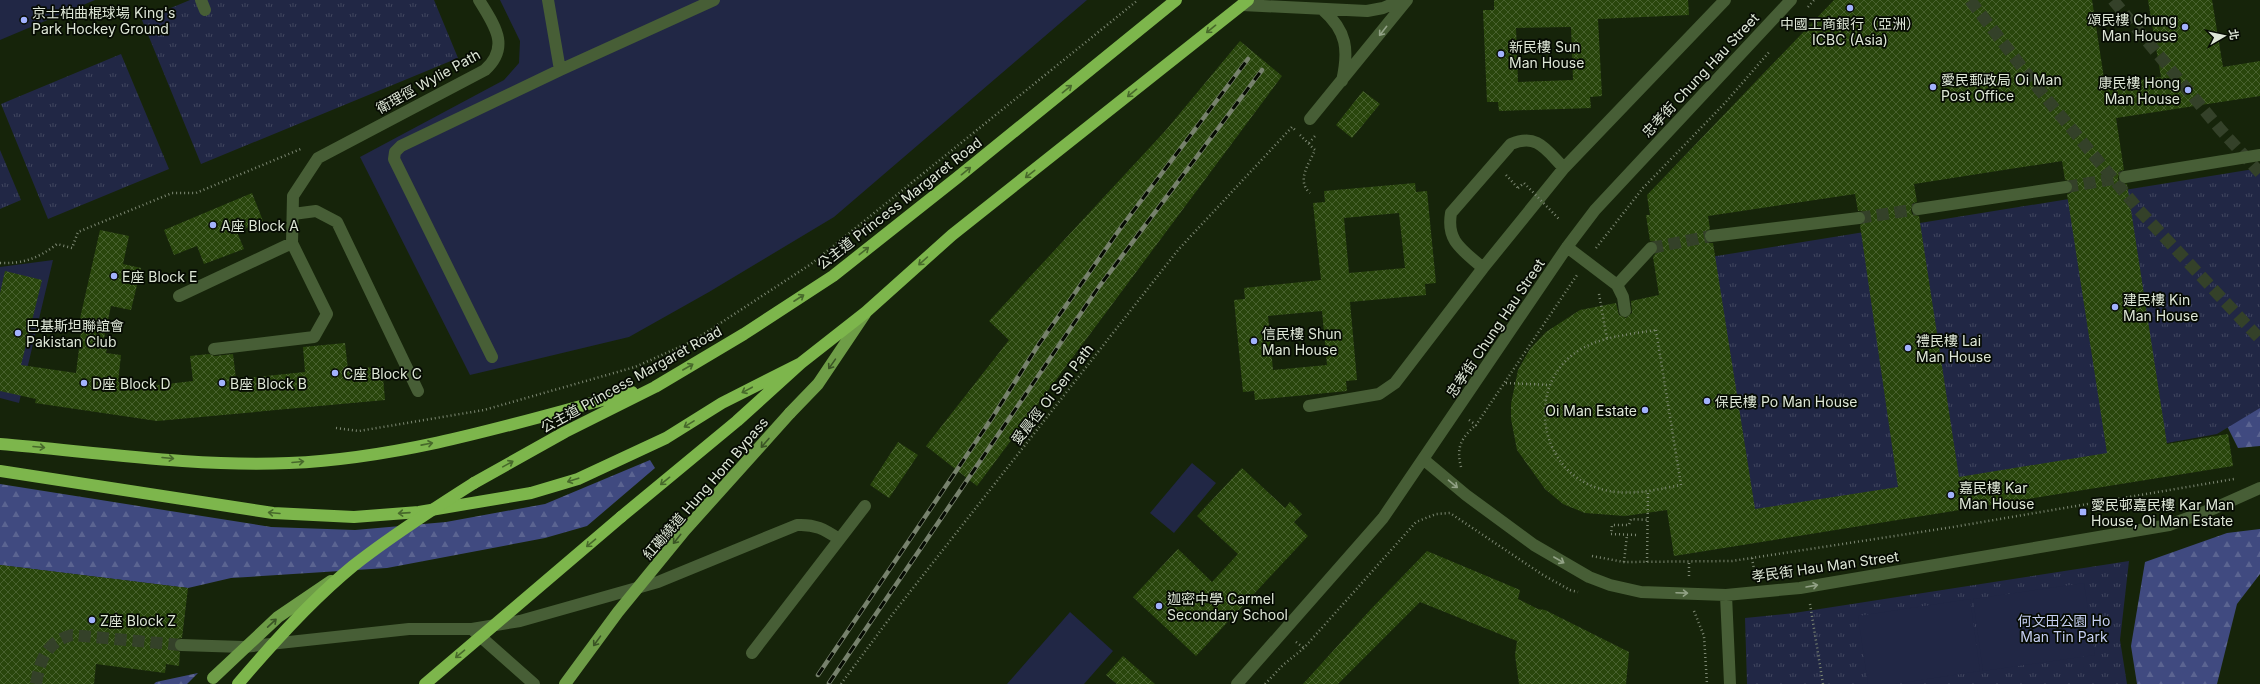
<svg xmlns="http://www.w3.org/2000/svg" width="2260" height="684" font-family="Inter,'Noto Sans TC',sans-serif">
  <defs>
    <pattern id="forest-firs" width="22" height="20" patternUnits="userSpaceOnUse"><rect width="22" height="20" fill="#404a80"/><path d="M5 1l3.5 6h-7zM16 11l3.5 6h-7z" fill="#5b6491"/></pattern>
    <pattern id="park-tufts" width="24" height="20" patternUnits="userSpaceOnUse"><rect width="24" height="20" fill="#212745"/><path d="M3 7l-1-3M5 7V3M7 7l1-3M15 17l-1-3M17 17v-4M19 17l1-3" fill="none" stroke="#41465f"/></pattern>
    <pattern id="building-cross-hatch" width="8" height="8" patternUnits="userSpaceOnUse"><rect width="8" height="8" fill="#29460c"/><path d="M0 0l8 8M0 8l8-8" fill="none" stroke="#48612f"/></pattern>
  </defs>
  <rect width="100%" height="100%" fill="#16240a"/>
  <path fill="url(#forest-firs)" d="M2260,390V446L2238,448L2223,418Z
    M650,460L655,468L587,526L545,538L387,568L231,578L188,588L0,565V484L271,527L355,530L446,522L545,504Z
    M2260,529V574L2237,604L2217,684H2137L2131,646L2145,562L2227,533Z
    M198,673L187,684H154L156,682Z"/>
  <path fill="url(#park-tufts)" d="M190,0H434L458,58L201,164L142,20Z
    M121,54L169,169L48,219L1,104Z
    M0,150L21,200L0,209Z
    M2260,168V408L2217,434L1704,526L1661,265Z
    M2129,561L2120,640L2127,684H1747L1745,618L1794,613Z"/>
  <path fill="#212745" d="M0,0H95L0,40Z
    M500,0H1087L834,217L709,292L629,337L470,375L360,157L504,80L519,63L520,41Z
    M53,260L19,403L0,398V267Z
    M1192,463L1216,483L1174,533L1150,513Z
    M2084,583L2095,655L1983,671L1973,599Z
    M1970,599L1980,671L1895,684H1868L1858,616Z
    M1070,612L1113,651L1084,684H1007Z"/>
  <path fill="url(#building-cross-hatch)" fill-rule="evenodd" d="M1494,0H1688L1689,15L1598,19L1602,96L1590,97L1591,108L1499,111L1498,102H1487L1483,10H1494ZM1571,27L1573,80L1518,82L1516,28Z
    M1834,0H2092L2105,85L2161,77L2148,0H2212L2223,67L2260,61V96L2116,118L2124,170L2120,171L2118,178L2119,182L2127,184L2167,444L2228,434L2233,466L1674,556L1667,510L1625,516L1585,513L1563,504L1545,489L1517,450L1511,419V404L1518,370L1530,349L1546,332L1580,310L1616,303L1619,315L1626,318L1632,313L1631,301L1659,295L1653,257L1658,250V246L1656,242L1650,241L1646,215H1650L1647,195ZM2062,161L2065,180L2072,182L2073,186L2071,193L2067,194L2107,453L1959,477L1919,216L1912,214L1911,210L1913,203L1917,202L1914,184ZM1855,194L1858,211H1862L1866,217V221L1860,225L1898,487L1755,509L1713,243H1708L1704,237V233L1710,229L1708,216Z
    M1240,41L1282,76L977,486L926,446L1009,340L989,321L1166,130Z
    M1363,91L1380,104L1352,138L1336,125Z
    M1415,183L1416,192L1427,191L1436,283L1425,284L1426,295L1350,302L1357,380L1346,381L1347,391L1255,400L1254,391L1243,392L1234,300L1245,299L1244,288L1321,280L1313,203L1325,202L1324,191ZM1399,213L1405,268L1349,273L1344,218ZM1322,311L1327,365L1273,370L1268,316Z
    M252,193L263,221L237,232L244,249L204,264L197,246L174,255L164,230Z
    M100,230L129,236L123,264L141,268L131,310L111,306L102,347L107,348L106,353L121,355L118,382L150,386L193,381L190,356L209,354L215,356L233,354L236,379L305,372L303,347L345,343L348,370L382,366L385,400L157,421L35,403L36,399L0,391V293L5,271L42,280L21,365L76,373L82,324L79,323Z
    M898,442L918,455L889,498L870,485Z
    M1242,468L1285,508L1290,502L1302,514L1294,522L1308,536L1196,656L1133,597L1178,549L1212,582L1238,554L1197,516Z
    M1427,551L1520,590L1518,599L1538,609L1545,610L1629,652L1626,684H1519L1515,655L1517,641L1420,602L1338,684H1303L1372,608Z
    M0,565L188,588L182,638L177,639L174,644L175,649L180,652L179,666L166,664L165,673L96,664L94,684H0Z
    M1123,656L1155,684H1117L1106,675Z"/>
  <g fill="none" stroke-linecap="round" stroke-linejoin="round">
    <path stroke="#344129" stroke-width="12" stroke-dasharray="12 6" stroke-linecap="butt" d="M2066,187L2125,177
      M1859,218L1918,209
      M1651,248L1711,236
      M36,684C40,660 46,642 72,635L181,645"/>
    <path stroke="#344129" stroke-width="12" stroke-dasharray="12 6" stroke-linecap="butt" d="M1970,0L2041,92L2139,210L2260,339
      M2113,0L2220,129L2260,173"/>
    <path stroke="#7d8873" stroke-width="2.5" stroke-dasharray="1 3" stroke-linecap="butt" d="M1808,7L1814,0
      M1300,135L1315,150C1309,164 1296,181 1310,193
      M1309,143L1315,136
      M1506,175L1518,188
      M1596,248L1643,188L1725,103L1770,51
      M0,263C23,264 39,258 57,244L72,248L78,232L172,193H196L303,148
      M1599,294L1607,339
      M1656,330L1681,485C1651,491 1621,498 1592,486C1534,462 1527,376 1585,347C1606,336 1632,334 1656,330Z
      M1506,383L1549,385
      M1469,420L1476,425L1577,275
      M336,428L359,431L484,410L635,367L693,341L811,264L1138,0
      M1461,467C1456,447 1461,438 1476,425
      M1636,535L1611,534L1612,525H1629L1631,519L1649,520
      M1592,556L1624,562L1732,561L1953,527L2234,479
      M1752,558L1755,575
      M1624,562L1627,535
      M1647,562L1648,491
      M1689,576V563
      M1810,604L1823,684
      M1694,611L1704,636L1707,684
      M1263,615L1270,621
      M1296,642L1304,648
      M841,684L895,611L1178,250L1292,127L1295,130
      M1265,684L1283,665L1304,648L1416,522L1436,514L1450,513L1543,575L1570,590L1578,592"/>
    <path stroke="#475e36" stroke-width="12" d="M201,0L205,10
      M1242,5L1367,11L1383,8L1402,0
      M1323,10C1347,31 1349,50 1342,81
      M560,70L714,0
      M1310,119L1407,0
      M2125,177L2260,155
      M1918,209L2066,187
      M293,214L316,211L337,222L418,391
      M1711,236L1859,218
      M1567,247L1617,285L1651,248
      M1483,268C1463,250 1446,242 1451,213L1511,144C1538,133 1546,150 1564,168
      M1617,285L1623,297L1625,311
      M179,296L292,243L293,196L318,158L485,70C511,46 494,25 479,0
      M214,349L314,337L327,314L292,243
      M492,357L394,159L395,152L401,146L560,70L548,0
      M1309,406L1379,394L1395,383L1483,268L1564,168L1725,0
      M1423,459L1466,495L1534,545L1589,577L1610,585L1641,592L1726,595L1800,588L2169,525L2215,508L2260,488
      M1726,595L1730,684
      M473,630L534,684
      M181,645L243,647L409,629H472L520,621L658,582L797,525C815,524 824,529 839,539
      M752,653L865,506
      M1237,684L1383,518L1567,247L1595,210L1791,0"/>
    <path stroke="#6e9d47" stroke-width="12" d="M790,413L818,384L865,314"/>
    <path stroke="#7db64c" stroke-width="12" d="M0,444C95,452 194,467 289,463C406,458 520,422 632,392
      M0,471L273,513L354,517L419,512L531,493L578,479L666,438L722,403L801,363
      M474,483L565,432L655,387L744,334L833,276L958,177L1176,0
      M621,517L737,421L801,363L866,312L952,235L1248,0"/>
    <g stroke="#77826d" stroke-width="4.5">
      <path id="rail" d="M818,675L992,418L1039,344L1122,226L1248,59
        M829,683L1098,288L1262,70"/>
    </g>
    <use href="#rail" stroke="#060b03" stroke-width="3" stroke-dasharray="9" stroke-linecap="butt"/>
    <path stroke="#7d8873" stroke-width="2.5" stroke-dasharray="1 3" stroke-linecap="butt" d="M1518,188L1524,183L1560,220"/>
    <path stroke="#6e9d47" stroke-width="12" d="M213,678L278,617L331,581
      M565,684L618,612L685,530L790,413"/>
    <path stroke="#7db64c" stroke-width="12" d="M238,684C271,645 314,598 353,566C391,536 433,509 474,483
      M425,684L621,517"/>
  </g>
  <defs><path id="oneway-shaft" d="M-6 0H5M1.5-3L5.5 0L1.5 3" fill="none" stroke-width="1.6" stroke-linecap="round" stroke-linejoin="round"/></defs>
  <g stroke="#47692b">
    <use href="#oneway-shaft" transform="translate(1211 29) rotate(141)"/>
    <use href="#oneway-shaft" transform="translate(1067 89) rotate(-39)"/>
    <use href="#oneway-shaft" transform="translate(1132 93) rotate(141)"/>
    <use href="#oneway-shaft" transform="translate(966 171) rotate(-39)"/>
    <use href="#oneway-shaft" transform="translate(1030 174) rotate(142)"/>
    <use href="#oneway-shaft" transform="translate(864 251) rotate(-38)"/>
    <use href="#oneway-shaft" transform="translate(923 261) rotate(138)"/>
    <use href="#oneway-shaft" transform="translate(799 298) rotate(-33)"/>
    <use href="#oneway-shaft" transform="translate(688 367) rotate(-30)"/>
    <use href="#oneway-shaft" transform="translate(747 390) rotate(152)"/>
    <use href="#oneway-shaft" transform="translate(689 424) rotate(148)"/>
    <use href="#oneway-shaft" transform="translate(427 444) rotate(-11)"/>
    <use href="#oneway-shaft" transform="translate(39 447) rotate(5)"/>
    <use href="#oneway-shaft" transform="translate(168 458) rotate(5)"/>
    <use href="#oneway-shaft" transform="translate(298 462) rotate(-5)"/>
    <use href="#oneway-shaft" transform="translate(508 464) rotate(-29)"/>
    <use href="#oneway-shaft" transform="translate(573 480) rotate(162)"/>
    <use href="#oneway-shaft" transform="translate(665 481) rotate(141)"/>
    <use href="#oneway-shaft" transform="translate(274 513) rotate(-175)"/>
    <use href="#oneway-shaft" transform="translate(404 513) rotate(176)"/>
    <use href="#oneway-shaft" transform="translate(591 543) rotate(140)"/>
    <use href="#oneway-shaft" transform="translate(460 654) rotate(140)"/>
  </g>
  <g stroke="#92a286">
    <use href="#oneway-shaft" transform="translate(1383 31) rotate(128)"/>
    <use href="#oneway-shaft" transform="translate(1453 484) rotate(40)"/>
    <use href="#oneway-shaft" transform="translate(1559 560) rotate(30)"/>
    <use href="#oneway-shaft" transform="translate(1812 586) rotate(-10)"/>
    <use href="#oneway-shaft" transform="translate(1682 593) rotate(2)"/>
  </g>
  <g stroke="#3a5425">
    <use href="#oneway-shaft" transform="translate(832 364) rotate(125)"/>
    <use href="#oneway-shaft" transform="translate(765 443) rotate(131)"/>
    <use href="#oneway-shaft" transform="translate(677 539) rotate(129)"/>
    <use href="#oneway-shaft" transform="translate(272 623) rotate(-43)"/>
    <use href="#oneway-shaft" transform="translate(597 641) rotate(126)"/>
  </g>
  <g fill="#a2b2fd" stroke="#060b03" stroke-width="1.5">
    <circle cx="1850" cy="8" r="4"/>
    <circle cx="24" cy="20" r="4"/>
    <circle cx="2185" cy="27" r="4"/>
    <circle cx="1501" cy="54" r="4"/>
    <circle cx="1933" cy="87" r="4"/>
    <circle cx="2188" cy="90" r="4"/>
    <circle cx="213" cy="225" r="4"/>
    <circle cx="114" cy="276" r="4"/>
    <circle cx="2115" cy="307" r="4"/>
    <circle cx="18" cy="333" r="4"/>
    <circle cx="1254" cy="341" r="4"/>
    <circle cx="1908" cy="348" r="4"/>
    <circle cx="335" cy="373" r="4"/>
    <circle cx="84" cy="383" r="4"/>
    <circle cx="222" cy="383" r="4"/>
    <circle cx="1707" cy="401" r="4"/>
    <circle cx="1645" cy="410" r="4"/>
    <circle cx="1951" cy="495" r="4"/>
    <rect x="2079" y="508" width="8" height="8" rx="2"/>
    <circle cx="1159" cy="606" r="4"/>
    <circle cx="92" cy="620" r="4"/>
  </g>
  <g text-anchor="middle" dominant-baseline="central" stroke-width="3.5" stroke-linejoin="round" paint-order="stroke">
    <g font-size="14" fill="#dee7d7" stroke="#060b03" text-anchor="start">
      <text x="32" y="12">京士柏曲棍球場 King's<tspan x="32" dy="16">Park Hockey Ground</tspan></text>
      <text x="2177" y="19" text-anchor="end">頌民樓 Chung<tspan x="2177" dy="16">Man House</tspan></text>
      <text x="1850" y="23" text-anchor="middle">中國工商銀行（亞洲）<tspan x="1850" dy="16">ICBC (Asia)</tspan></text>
      <text x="1509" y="46">新民樓 Sun<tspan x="1509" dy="16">Man House</tspan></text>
      <text x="1941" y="79">愛民郵政局 Oi Man<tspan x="1941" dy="16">Post Office</tspan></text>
      <text x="2180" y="82" text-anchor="end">康民樓 Hong<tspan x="2180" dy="16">Man House</tspan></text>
      <text x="221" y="225">A座 Block A</text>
      <text x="122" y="276">E座 Block E</text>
      <text x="2123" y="299">建民樓 Kin<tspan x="2123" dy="16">Man House</tspan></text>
      <text x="26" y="325">巴基斯坦聯誼會<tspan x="26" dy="16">Pakistan Club</tspan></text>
      <text x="1262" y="333">信民樓 Shun<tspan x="1262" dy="16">Man House</tspan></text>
      <text x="1916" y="340">禮民樓 Lai<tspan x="1916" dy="16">Man House</tspan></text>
      <text x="343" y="373">C座 Block C</text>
      <text x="92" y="383">D座 Block D</text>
      <text x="230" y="383">B座 Block B</text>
      <text x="1715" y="401">保民樓 Po Man House</text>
      <text x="1637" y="410" text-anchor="end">Oi Man Estate</text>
      <text x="1959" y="487">嘉民樓 Kar<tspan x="1959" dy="16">Man House</tspan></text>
      <text x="2091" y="504">愛民邨嘉民樓 Kar Man<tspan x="2091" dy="16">House, Oi Man Estate</tspan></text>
      <text x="1167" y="598">迦密中學 Carmel<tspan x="1167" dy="16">Secondary School</tspan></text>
      <text x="100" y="620">Z座 Block Z</text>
    </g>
    <g font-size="14" fill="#dee7d7" stroke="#060b03">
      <text transform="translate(1700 75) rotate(-47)">忠孝街 Chung Hau Street</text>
      <text transform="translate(428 81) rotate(-29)">衛理徑 Wylie Path</text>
      <text transform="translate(899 203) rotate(-38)">公主道 Princess Margaret Road</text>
      <text transform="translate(1495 328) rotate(-56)">忠孝街 Chung Hau Street</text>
      <text transform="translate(631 379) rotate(-29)">公主道 Princess Margaret Road</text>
      <text transform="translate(1052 394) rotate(-52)">愛晨徑 Oi Sen Path</text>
      <text transform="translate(705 488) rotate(-49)">紅磡繞道 Hung Hom Bypass</text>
      <text transform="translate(1825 566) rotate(-8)">孝民街 Hau Man Street</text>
    </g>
    <g font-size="14" fill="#c5cef0" stroke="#060b03">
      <text x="2064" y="620">何文田公園 Ho<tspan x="2064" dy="16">Man Tin Park</tspan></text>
    </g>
  </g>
  <g transform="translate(2224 36) rotate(81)" stroke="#060b03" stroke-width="3" paint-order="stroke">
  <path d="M0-3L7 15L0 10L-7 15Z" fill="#dee7d7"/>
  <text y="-6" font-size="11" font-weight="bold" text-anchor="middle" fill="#dee7d7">北</text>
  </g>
</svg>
